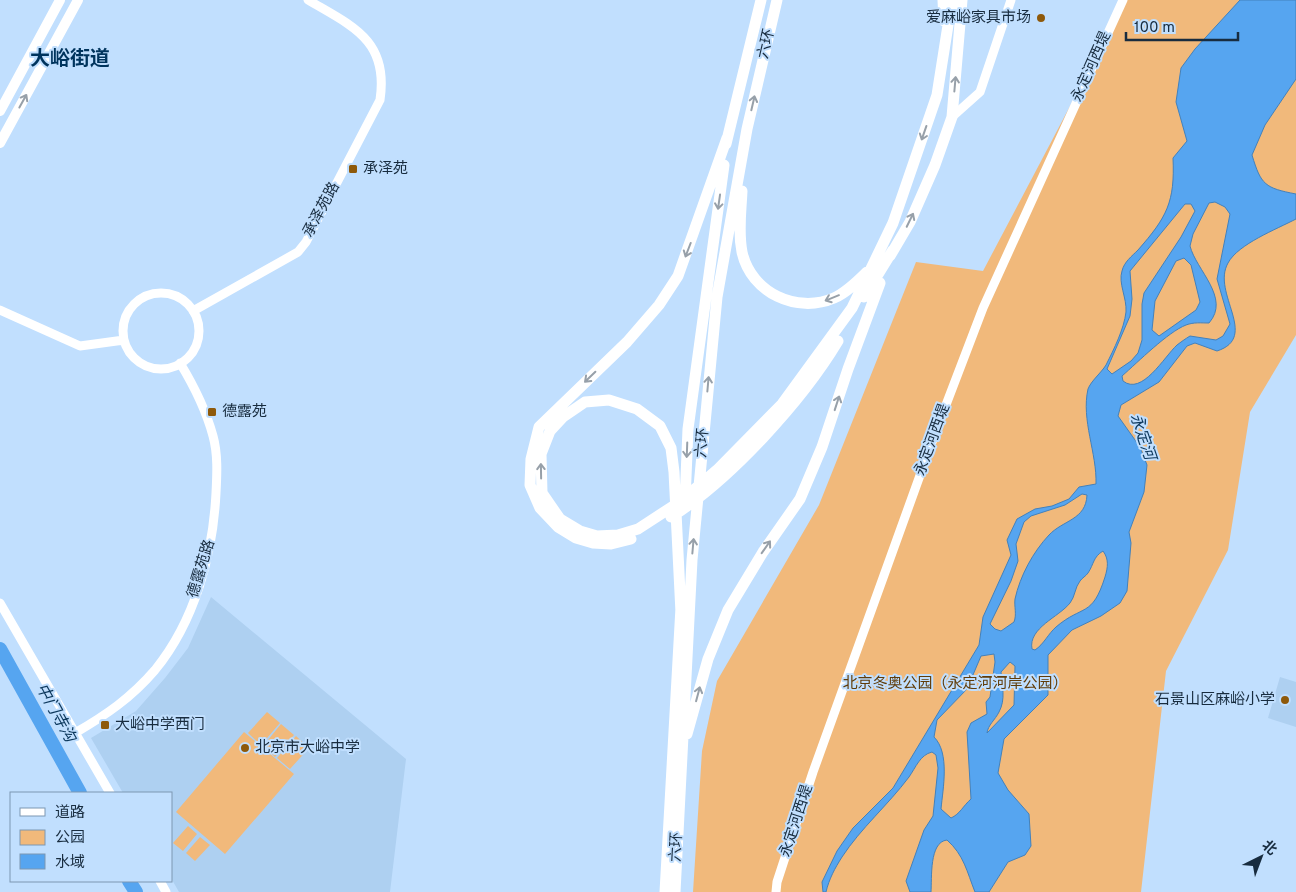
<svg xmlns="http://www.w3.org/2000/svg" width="1296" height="892" font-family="Overpass,'Noto Sans SC',sans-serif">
  <rect width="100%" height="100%" fill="#c1dffe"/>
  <path fill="#aed0f1" d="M211,597L406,759L390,892H179L171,878V793H123L91,738L136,711L165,678L188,648Z
    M1280,677L1296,682V727L1268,718Z"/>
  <path fill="#f1b97b" d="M1126,0H1296V335L1250,412L1228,550L1166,671L1141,892H693L702,751L717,681L819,505L916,262L983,271Z
    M267,712L280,723L261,745L248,733Z
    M281,724L294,735L275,757L263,746Z
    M244,732L294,774L225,854L176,812Z
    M296,736L309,748L290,769L277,758Z
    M188,826L197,834L183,851L173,843Z
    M200,837L210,845L195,861L186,853Z"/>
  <path fill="#56a5f0" stroke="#4381bb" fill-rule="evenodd" d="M1240,0H1296V79L1265,125L1252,155C1261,185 1265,188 1296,194V219C1277,229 1238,244 1228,263C1211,293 1260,337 1217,351L1195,343L1187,346L1159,382L1121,405L1118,416L1140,447L1147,465L1144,492L1129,532L1131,543L1127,591L1120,603L1101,616L1072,630L1048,655V695L1004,739L998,773L1008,790L1029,814L1031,846L1025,855L1008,862L989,892H975C967,872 964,855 947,840C929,842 932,878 931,892H910L906,881L924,830L933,816L938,768L936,755L932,752C920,755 916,767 909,777C888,805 861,828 842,857C835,868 829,879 826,892H823L822,882L837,851L853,828L893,788L979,645L983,617L1011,555L1007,540L1017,519L1035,509L1052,506L1069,499L1079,487L1096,484C1097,453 1081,420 1088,389C1091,381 1101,373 1106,365C1114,349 1124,329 1126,312C1127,298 1118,283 1122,271C1124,262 1132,256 1138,250C1167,217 1175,202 1173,158L1187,141L1176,102L1181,68L1195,49ZM1215,202L1225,207L1230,214L1217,279L1230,324L1223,336L1216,340L1190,336C1185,339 1181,342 1177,345C1164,357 1142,396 1123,381L1122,376C1138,362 1168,332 1186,325C1194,322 1201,323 1209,323C1231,298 1196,270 1190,246L1193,234L1209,203ZM1185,204H1191L1195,211L1181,237L1144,293L1142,304V340L1138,353L1131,361L1112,374L1107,369L1130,316L1132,299L1130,271ZM1184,258L1191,265L1200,302L1196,310L1159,336L1152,330L1155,301L1176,261ZM1082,494L1087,495C1086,520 1063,520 1049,535C1033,552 1020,576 1015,599C1014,607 1017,614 1014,622L1001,631L995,629L990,624L1011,581L1018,561L1016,544L1024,522L1031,516L1065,505ZM1103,551C1109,559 1108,567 1105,577C1092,618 1083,604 1056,627C1048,634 1044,644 1035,650L1032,649C1028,628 1059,617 1070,603C1075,597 1075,587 1080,581C1082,578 1086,576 1088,573C1094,564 1093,557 1103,551ZM994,654L995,662L990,697L986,702L987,714L971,723L967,732L971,799C963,806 960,814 951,818L941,809C943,788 950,753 934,737L937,720L967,689L981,656ZM1010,662L1015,666L1014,705L987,733C988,725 995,720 999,712C1006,699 1002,686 1001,672Z"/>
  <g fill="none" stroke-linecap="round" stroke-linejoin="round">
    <path stroke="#56a5f0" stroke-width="14" d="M0,649L80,793
      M129,881L136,892"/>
    <path stroke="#fff" stroke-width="9" d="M952,117L980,92L1011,0
      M123 331a38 38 0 1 1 76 0a38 38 0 1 1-76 0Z
      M0,310L80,346L124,340
      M193,311L298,252L306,242L380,100C389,40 352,26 308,0
      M0,603L110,793
      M75,733C106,715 131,698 155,670C195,621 213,554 216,493C217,474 218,454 213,436C206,410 194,386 180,363
      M160,881L166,892
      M776,892L777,882L813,772L936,431L983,308L1123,0"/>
    <path stroke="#fff" stroke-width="10" d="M0,111L60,0
      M0,143L78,0"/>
    <path stroke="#fff" stroke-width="11" d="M943,0L944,21
      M726,144L761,0
      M742,191C741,212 738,232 742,252C751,293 797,314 834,298C846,293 858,281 867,272
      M890,256L910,222L935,165L952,117L962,0
      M864,297L893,250
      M685,501L688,429L724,165
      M671,517C730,480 802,401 838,341
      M631,539L611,544L593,543L576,538L558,527L540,508L530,485L531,459L539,427L627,342L659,305L678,276L727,138
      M681,613L674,472L671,448L660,426L637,409L609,400L585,402L563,417L550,431L541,454L542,493L560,519L580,531L597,536L618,535L638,529L681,501L717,470L782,404L852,308L893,223L937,95L952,0
      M687,734L708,659L728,610L763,552L800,499L822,447L848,369L880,283
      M665,892L681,607
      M675,892L692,560L717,297L747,129L777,0"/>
  </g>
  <defs><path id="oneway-shaft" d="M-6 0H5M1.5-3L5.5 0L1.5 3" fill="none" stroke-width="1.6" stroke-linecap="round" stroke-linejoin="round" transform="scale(1.25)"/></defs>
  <g stroke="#97a0a9">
    <use href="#oneway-shaft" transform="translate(955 84) rotate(-85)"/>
    <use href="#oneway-shaft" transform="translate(23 101) rotate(-61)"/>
    <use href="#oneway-shaft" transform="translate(753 103) rotate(-77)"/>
    <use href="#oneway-shaft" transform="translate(924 133) rotate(109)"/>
    <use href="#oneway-shaft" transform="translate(719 202) rotate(98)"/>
    <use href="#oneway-shaft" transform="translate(910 220) rotate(-64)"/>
    <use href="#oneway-shaft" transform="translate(688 250) rotate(111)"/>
    <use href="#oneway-shaft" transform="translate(832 298) rotate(158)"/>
    <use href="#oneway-shaft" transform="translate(590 377) rotate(136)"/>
    <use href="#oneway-shaft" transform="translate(708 384) rotate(-85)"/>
    <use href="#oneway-shaft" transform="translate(837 403) rotate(-72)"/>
    <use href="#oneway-shaft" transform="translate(687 450) rotate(92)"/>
    <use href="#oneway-shaft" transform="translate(541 471) rotate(-91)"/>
    <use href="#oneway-shaft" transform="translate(693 546) rotate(-85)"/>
    <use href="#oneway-shaft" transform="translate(766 547) rotate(-55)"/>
    <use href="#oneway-shaft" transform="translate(698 694) rotate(-75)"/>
  </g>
  <g fill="#8e590a" stroke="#c1dffe" stroke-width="2">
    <circle cx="1041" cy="18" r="5"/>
    <rect x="348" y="164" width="10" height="10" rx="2.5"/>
    <rect x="207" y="407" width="10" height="10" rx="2.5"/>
    <circle cx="1285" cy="700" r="5"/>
    <rect x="100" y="720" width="10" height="10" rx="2.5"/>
    <circle cx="245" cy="748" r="5"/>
  </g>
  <g text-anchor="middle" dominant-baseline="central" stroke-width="4" stroke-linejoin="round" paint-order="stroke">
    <g font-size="15" fill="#182c3f" stroke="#c1dffe" text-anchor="start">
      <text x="1031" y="18" text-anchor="end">爱麻峪家具市场</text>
      <text x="363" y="169">承泽苑</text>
      <text x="222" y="412">德露苑</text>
      <text x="1275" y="700" text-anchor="end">石景山区麻峪小学</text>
      <text x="115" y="725">大峪中学西门</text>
      <text x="255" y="748">北京市大峪中学</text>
    </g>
    <g font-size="15" fill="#182c3f" stroke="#c1dffe">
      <text transform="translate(767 44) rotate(-77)">六环</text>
      <text transform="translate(1092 67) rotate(-66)">永定河西堤</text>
      <text transform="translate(322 210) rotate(-62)">承泽苑路</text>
      <text transform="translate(933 440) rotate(-70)">永定河西堤</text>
      <text transform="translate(703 443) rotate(-85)">六环</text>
      <text transform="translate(202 569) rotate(-73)">德露苑路</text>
      <text transform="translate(797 821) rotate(-72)">永定河西堤</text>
      <text transform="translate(677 847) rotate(-87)">六环</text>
    </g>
    <g font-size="15" fill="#603c09" stroke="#c1dffe">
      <text x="955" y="684">北京冬奥公园（永定河河岸公园）</text>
    </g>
    <g font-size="16" font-style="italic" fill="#0d385c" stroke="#c1dffe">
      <text transform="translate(1142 437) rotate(71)">永定河</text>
      <text transform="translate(55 713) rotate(61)">中门寺沟</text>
    </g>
    <g font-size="20" font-weight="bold" fill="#00345d" stroke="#c1dffe">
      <text x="70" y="60">大峪街道</text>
    </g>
  </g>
  <rect x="10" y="792" width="162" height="90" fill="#c1dffe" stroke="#7d97b2"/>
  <rect x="20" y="808" width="25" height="8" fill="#ffffff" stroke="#7d97b2"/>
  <text x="55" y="817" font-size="15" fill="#182c3f">道路</text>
  <rect x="20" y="830" width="25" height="15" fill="#f1b97b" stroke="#7d97b2"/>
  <text x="55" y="842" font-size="15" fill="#182c3f">公园</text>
  <rect x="20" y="854" width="25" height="15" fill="#56a5f0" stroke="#7d97b2"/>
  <text x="55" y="867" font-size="15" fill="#182c3f">水域</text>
  <g transform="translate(1261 857) rotate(42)" stroke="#c1dffe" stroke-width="4" paint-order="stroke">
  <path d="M0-4L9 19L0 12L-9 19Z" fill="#182c3f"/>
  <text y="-8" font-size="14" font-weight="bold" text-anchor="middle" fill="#182c3f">北</text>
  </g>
  <path d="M1126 32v8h112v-8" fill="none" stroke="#182c3f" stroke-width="2.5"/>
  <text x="1134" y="32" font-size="15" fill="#182c3f" stroke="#c1dffe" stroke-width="4" paint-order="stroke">100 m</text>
</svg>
